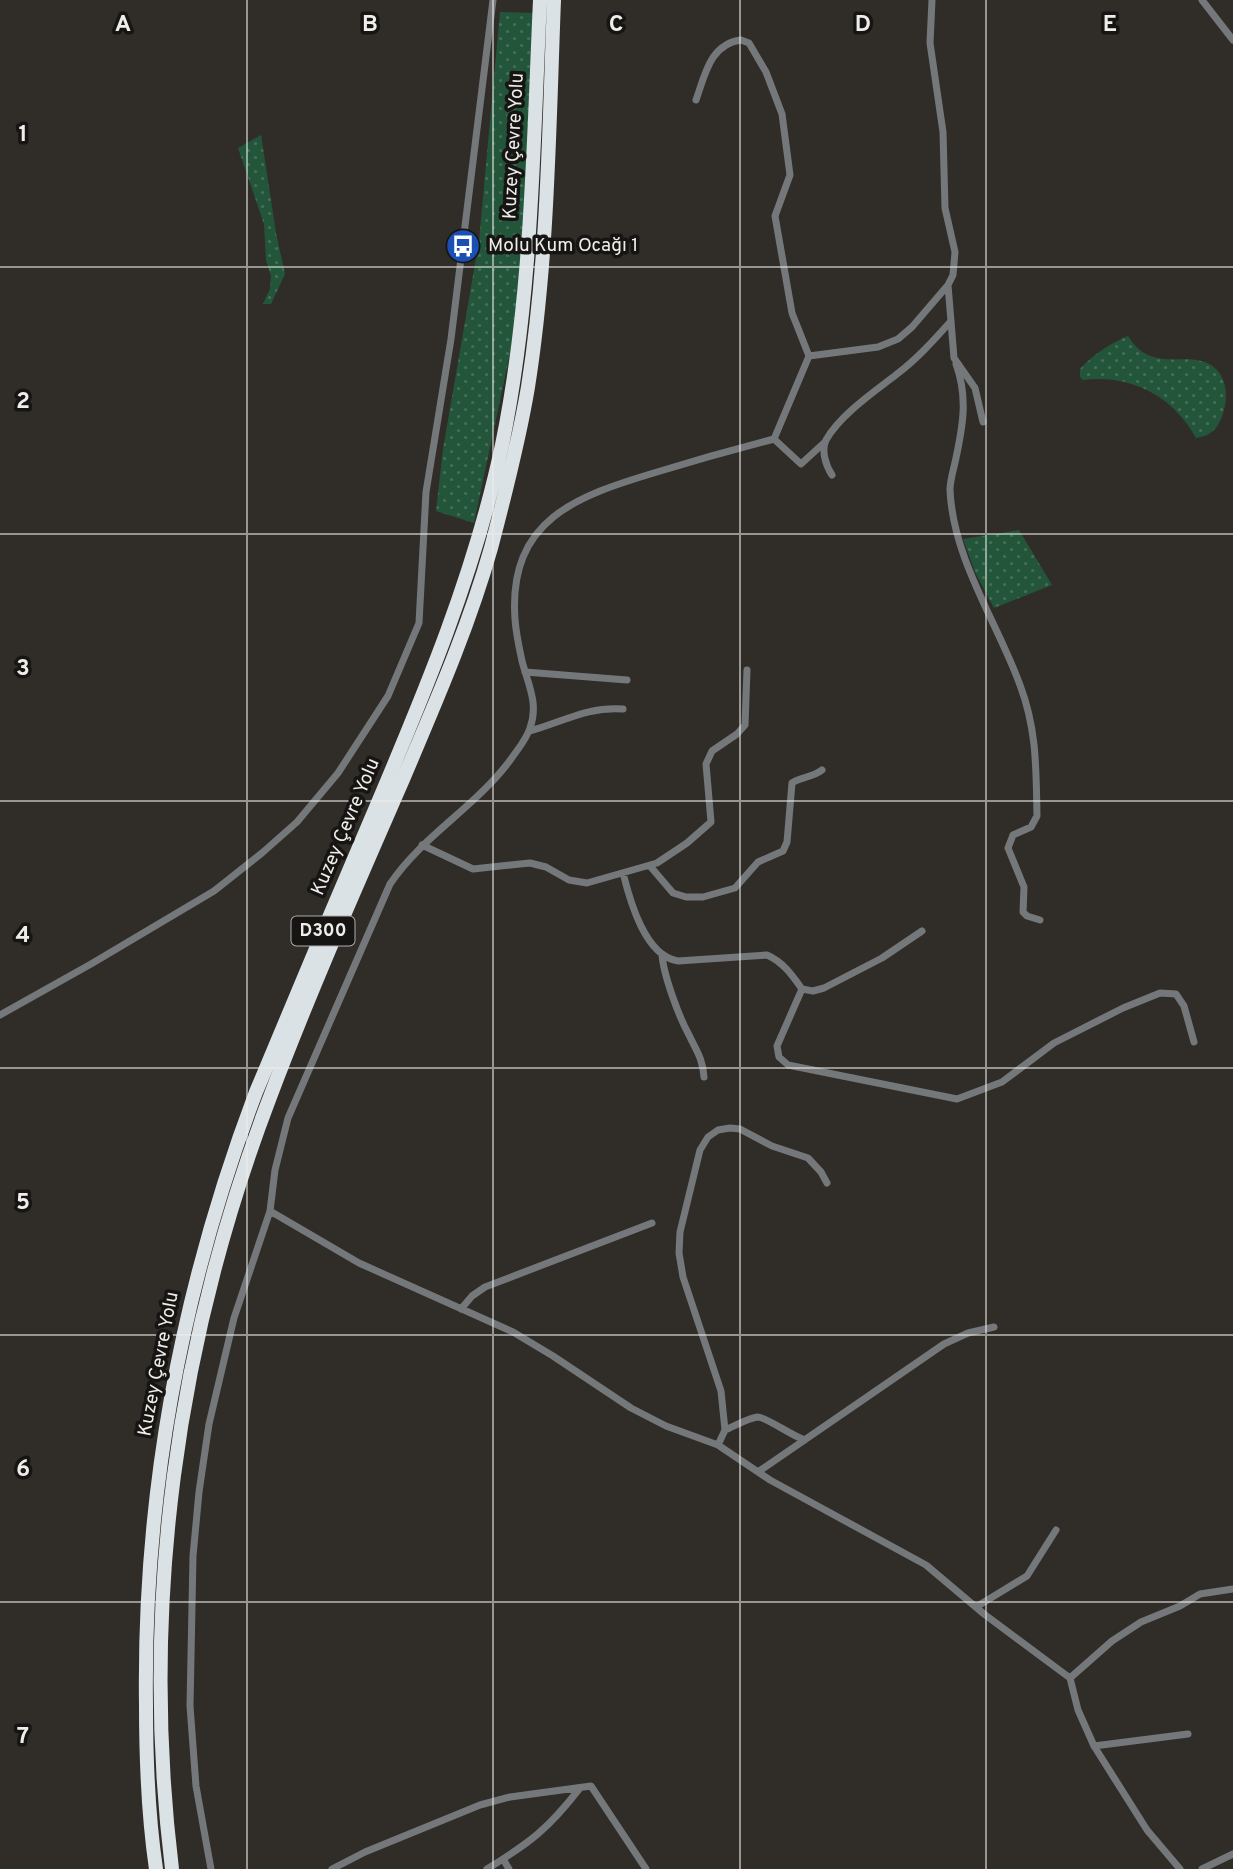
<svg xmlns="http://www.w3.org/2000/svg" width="1233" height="1869" font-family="Overpass,sans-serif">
  <defs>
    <pattern id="grass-dots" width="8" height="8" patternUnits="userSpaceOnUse" patternTransform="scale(1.75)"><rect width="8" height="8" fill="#23553a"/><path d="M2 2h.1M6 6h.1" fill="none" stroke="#436e57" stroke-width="1.8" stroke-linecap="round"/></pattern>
  </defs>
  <rect width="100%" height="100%" fill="#302d28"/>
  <path fill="url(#grass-dots)" d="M500,12L533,13L524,228L512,344L474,523L436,511L443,449L479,241Z
    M261,135L276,233L285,274L271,304H263L270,289L271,276L266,260L264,224L238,148Z
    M1128,336C1133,344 1139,351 1148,355C1163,362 1180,358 1196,360C1227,364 1231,395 1221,419C1216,431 1209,436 1196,438C1173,396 1131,374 1083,380L1080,377V369C1094,354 1109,344 1128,336Z
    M1019,530L1052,585L994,608L975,572L963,539Z"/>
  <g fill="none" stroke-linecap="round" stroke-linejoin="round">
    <path stroke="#75787a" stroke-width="7" d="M1202,0L1233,40
      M696,100C705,75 710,44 741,40L749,43L766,72L782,114L790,175L775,216L792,313L809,356L774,439
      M948,285L954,358L975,388L983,422
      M809,356L878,347L898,339L912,327L948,285L953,275L955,252L945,208L943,132L930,43L932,0
      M956,364C968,397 963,425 956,458C954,468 950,480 950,490C953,559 997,622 1020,685C1037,730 1036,769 1037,816L1031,827L1013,835L1008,848L1024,887L1023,912L1027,916L1040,920
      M774,439L801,464L825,442
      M832,475C826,466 821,451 826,440C840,415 875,391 897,374C917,359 934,340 951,321
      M525,672L627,680
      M530,731C562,722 589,706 623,709
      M422,845L473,869L530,863L546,867L569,880L587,883L657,863L687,843L711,822L706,764L712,751L737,734L745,725L747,670
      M650,866L673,893L686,897H703L735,888L758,862L783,851L787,842L792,783C799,777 812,778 822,770
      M623,873C630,901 645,956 678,961L767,955C783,962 792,975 802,989L777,1046L779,1057L788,1065L957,1099L1002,1082L1054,1043L1123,1008L1160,993L1176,994L1184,1006L1194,1042
      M662,954C663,974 679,1017 689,1035C696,1050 703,1059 704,1077
      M802,989L813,991L824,988L882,958L922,931
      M0,1015L91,964L214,891L262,853L297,822L338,773L388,696L419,623L426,492L451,339L493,0
      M270,1211L359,1263L513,1332L553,1356L631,1408L666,1426L718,1445L770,1480L926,1565L984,1614L1070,1678L1078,1710L1094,1746L1147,1830L1180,1869
      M461,1309L472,1296L485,1287L652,1223
      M725,1430C735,1426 748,1418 758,1417C766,1417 792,1436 805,1440
      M718,1445L725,1430L721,1391L683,1277L679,1253L680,1232L700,1150L708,1137L718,1130L730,1128L740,1129L772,1146L808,1158L821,1172L827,1183
      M758,1472L944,1344L968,1333L994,1327
      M976,1607L1027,1576L1056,1530
      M1070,1678L1112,1641L1141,1622L1180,1606L1200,1594L1233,1589
      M1094,1746L1188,1734
      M503,1859L509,1869
      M211,1869L196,1786L190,1706L193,1556L199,1492L209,1424L234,1318L270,1211L275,1170L288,1118L390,884C423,835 476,807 511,759C518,749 526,740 530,728C539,704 528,684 522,661C519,647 516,634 515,619C508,519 577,496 657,472C696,460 735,449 774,439
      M332,1869L365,1852L480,1805L510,1797L591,1786L646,1869
      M487,1869C531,1842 548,1829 580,1788
      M1202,1869L1233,1854"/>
    <path stroke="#dae2e5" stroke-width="14" d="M156,1869C148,1815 146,1759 146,1705C143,1495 182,1288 256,1092C295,999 334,905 374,812C425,692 475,573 502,445C532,299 533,149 540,0
      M172,1869C140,1607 176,1343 270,1097C310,991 356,887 401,784C434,706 468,629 491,548C505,495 519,441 528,387C548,260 549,129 554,0"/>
  </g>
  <path fill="none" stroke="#efedea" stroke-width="2" stroke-opacity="0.55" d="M247,0V1869M493,0V1869M740,0V1869M986,0V1869M0,267H1233M0,534H1233M0,801H1233M0,1068H1233M0,1335H1233M0,1602H1233"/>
  <defs>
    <g id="bus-disc" transform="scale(1.75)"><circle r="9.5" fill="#1a4fb4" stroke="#161513"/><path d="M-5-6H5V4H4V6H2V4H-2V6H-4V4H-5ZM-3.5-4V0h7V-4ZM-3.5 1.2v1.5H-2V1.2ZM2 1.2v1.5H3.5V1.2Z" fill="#fff"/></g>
  </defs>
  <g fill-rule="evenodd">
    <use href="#bus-disc" x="463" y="246"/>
  </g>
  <g text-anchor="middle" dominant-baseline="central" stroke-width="7" stroke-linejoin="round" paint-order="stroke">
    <rect fill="#161513" stroke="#aeacaa" stroke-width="2" x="291.5" y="916.5" width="63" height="29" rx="5"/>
    <g font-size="18" font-weight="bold" fill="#efedea">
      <text x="323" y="931">D300</text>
    </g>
    <g font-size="19" fill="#efedea" stroke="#161513">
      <text transform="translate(514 146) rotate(-87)">Kuzey Çevre Yolu</text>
      <text transform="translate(346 827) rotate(-67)">Kuzey Çevre Yolu</text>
      <text transform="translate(159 1364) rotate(-79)">Kuzey Çevre Yolu</text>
    </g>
    <g font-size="19" fill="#efedea" stroke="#161513" text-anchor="start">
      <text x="488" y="246">Molu Kum Ocağı 1</text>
    </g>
  </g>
  <g font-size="23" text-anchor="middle" font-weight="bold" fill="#efedea" stroke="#161513" stroke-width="7" stroke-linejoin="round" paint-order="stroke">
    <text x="123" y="31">A</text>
    <text x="370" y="31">B</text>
    <text x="616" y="31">C</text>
    <text x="863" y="31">D</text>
    <text x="1110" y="31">E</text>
    <text x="23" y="141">1</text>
    <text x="23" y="408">2</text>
    <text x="23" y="675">3</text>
    <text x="23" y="942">4</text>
    <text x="23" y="1209">5</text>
    <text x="23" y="1476">6</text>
    <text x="23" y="1743">7</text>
  </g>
</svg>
